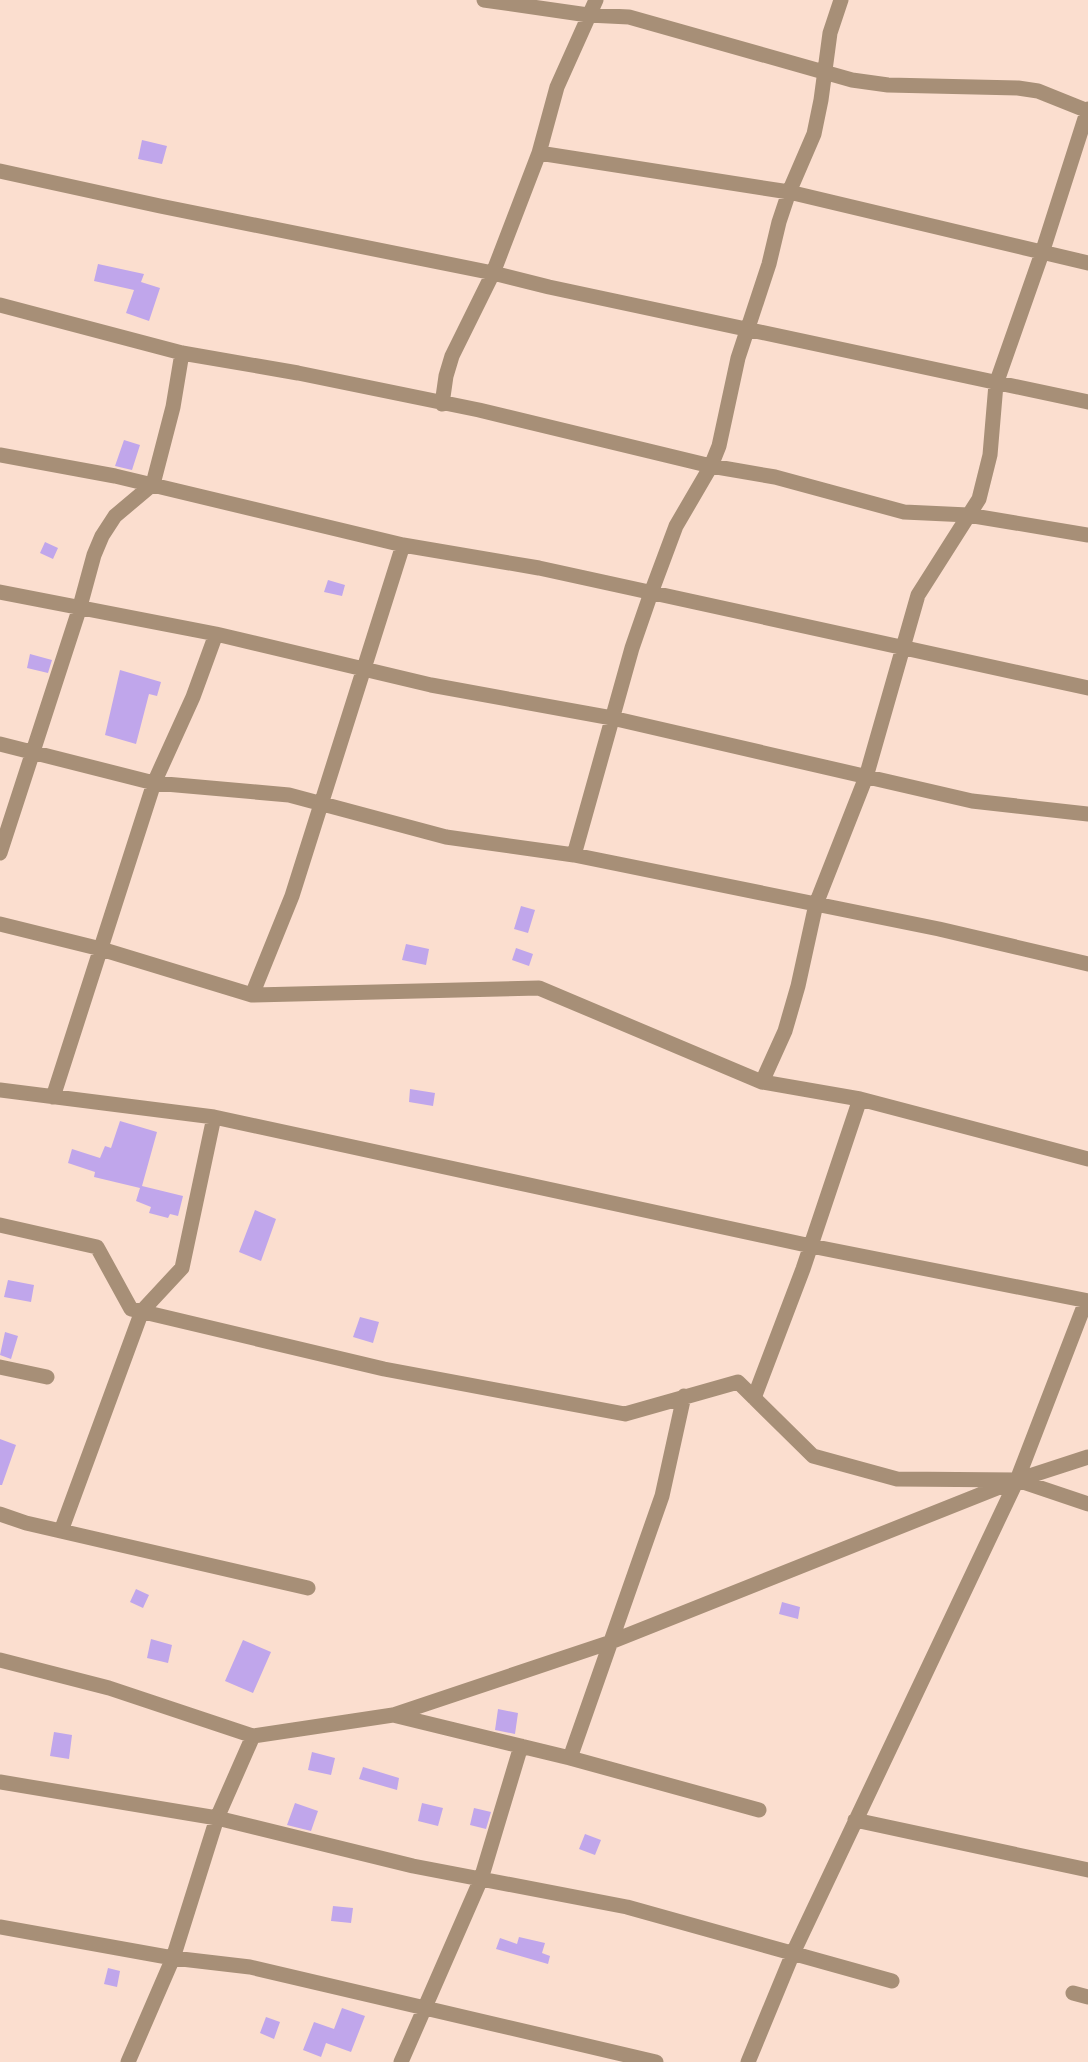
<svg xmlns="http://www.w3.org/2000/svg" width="1088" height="2062" font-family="Manrope,sans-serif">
  <rect width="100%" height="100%" fill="#fbdecf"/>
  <path fill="#c0a6eb" d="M142,140L167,146L162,164L138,159Z
    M98,264L144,274L141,282L160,288L149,321L126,313L134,290L94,281Z
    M124,440L140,445L132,470L115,466Z
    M45,542L58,548L53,559L40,553Z
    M328,580L345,585L342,596L324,592Z
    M30,654L52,660L48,673L27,668Z
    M120,670L161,682L157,696L149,694L136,744L105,735Z
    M521,906L535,910L528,933L514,929Z
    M406,944L429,949L426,965L402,960Z
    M516,948L533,954L529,966L512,960Z
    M410,1089L435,1093L433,1106L409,1102Z
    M120,1121L157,1132L142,1186L183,1196L178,1216L170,1214L168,1218L149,1213L151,1207L136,1201L140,1188L94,1177L95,1172L68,1163L72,1149L100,1158L105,1146L111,1148Z
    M255,1210L276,1219L261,1261L239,1252Z
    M8,1280L34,1285L31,1302L4,1297Z
    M360,1317L379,1322L373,1343L353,1337Z
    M5,1332L18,1336L11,1359L0,1355Z
    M0,1439L16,1445L2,1485H0Z
    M136,1589L149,1595L143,1608L130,1602Z
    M782,1602L800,1607L798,1619L779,1614Z
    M151,1639L172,1645L168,1663L147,1658Z
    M243,1640L271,1652L253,1693L225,1681Z
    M498,1709L518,1713L515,1734L495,1730Z
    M54,1732L72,1735L69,1759L50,1756Z
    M312,1752L335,1758L331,1775L308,1770Z
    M363,1767L399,1778L397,1790L359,1779Z
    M295,1803L318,1811L311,1831L287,1825Z
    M422,1803L443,1808L438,1826L418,1821Z
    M474,1808L491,1812L486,1829L470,1825Z
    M585,1834L601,1840L595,1855L579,1849Z
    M333,1906L353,1908L351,1923L331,1921Z
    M519,1937L545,1943L542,1953L550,1956L548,1964L496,1949L500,1938L517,1944Z
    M108,1968L120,1971L117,1987L104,1984Z
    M342,2008L365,2016L351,2052L326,2043L321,2057L303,2050L314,2022L334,2029Z
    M266,2017L280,2022L274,2039L260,2033Z"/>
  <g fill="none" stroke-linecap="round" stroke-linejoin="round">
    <path stroke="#a78f77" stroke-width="15" d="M484,0L588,15L629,17L852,80L888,85L1018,88L1038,91L1088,111
      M539,153L789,192L1088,263
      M0,171L160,206L493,273L549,287L1088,402
      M0,305L182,353L298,373L479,410L711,466L775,477L904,512L968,515L1088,535
      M442,404L446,376L452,356L493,273L539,153L557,87L596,0
      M0,455L115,476L403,545L539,568L1088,688
      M0,592L216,634L431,685L612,718L972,801L1088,814
      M0,744L154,783L289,795L446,837L574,855L939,929L1088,964
      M0,853L79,610L94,555L102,536L115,516L153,484L173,407L182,353
      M574,855L632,648L651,593L676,526L711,466L719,446L738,358L769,264L779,222L789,192L814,134L821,100L830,33L841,0
      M0,924L101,949L252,995L539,988L762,1082
      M252,995L292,896L403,545
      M0,1090L214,1117L811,1246L1088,1301
      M53,1097L154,783L193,697L216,634
      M860,1099L1088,1159
      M0,1225L97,1247L131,1309L384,1369L625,1414L738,1382L813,1456L897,1479L1017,1480L1088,1504
      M0,1367L47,1377
      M754,1398L803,1269L860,1099L762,1082L785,1031L798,986L816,904L866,777L918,595L979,499L990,455L996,384L1042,253L1088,109
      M0,1514L26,1523L308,1588
      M61,1531L142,1311L182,1268L214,1117
      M0,1660L109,1688L253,1736
      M393,1715L570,1758L759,1810
      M570,1758L662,1496L684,1396
      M0,1782L217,1818L413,1866L627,1907L892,1981
      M855,1820L1088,1870
      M0,1927L173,1958L250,1967L656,2062
      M1073,1993L1088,1997
      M128,2062L173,1958L217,1818L253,1736L393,1715L608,1643L1017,1480L1088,1457
      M401,2062L481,1879L521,1746
      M748,2062L793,1953L1017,1480L1086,1301"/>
  </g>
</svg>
